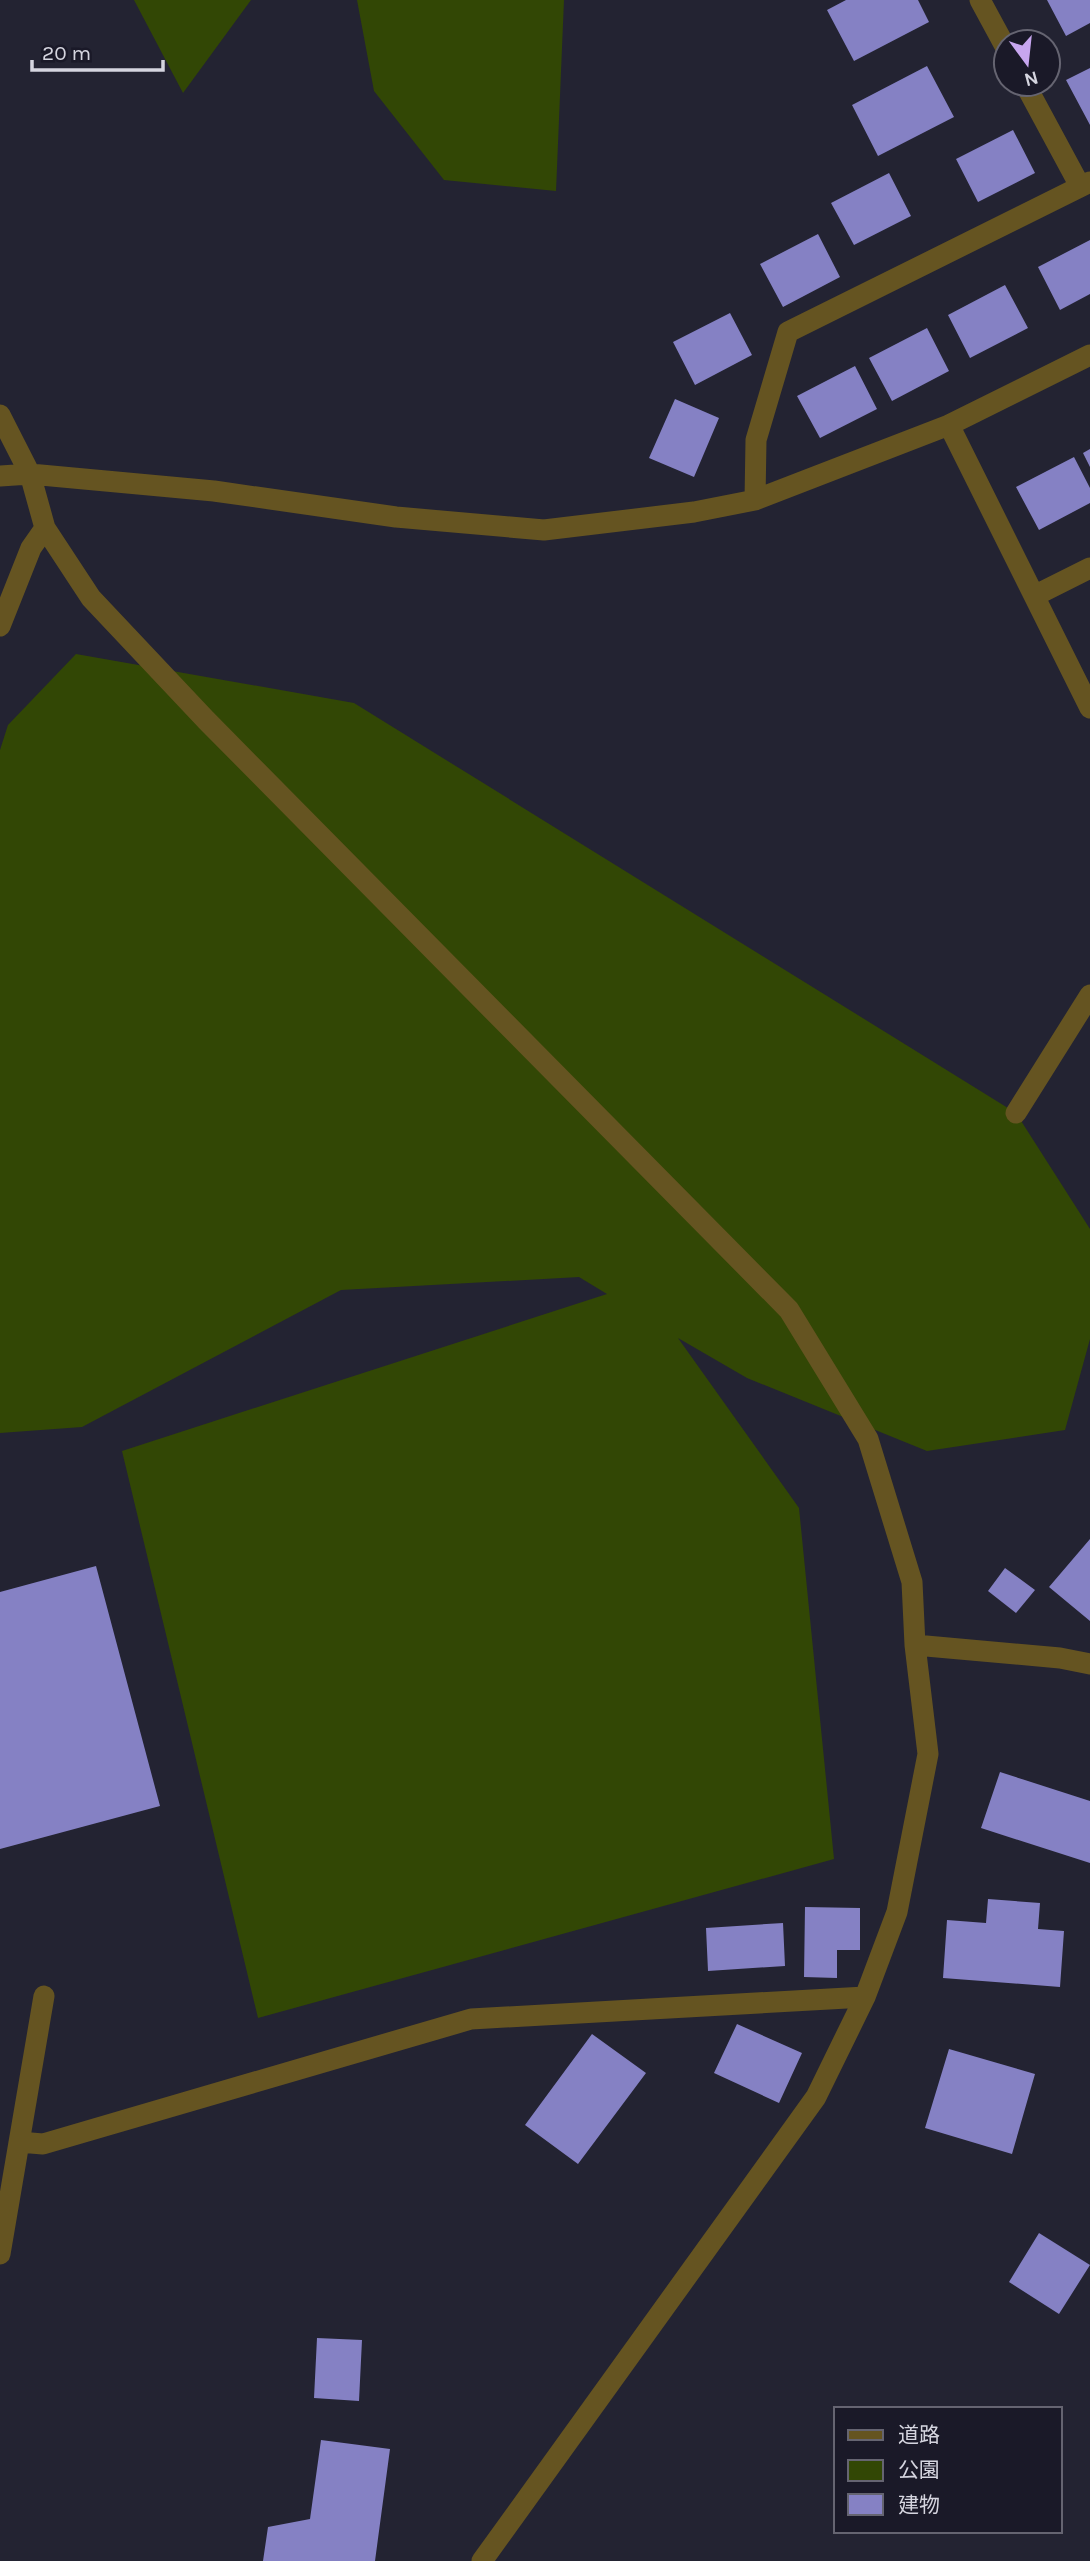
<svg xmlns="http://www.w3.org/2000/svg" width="1090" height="2561" font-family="Karla,'Noto Sans JP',sans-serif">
  <rect width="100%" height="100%" fill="#232332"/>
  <path fill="#324705" d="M134,0H251L183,93Z
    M357,0H564L556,191L444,180L374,91Z
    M76,654L354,703L1016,1113L1090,1229V1339L1065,1430L927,1451L747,1378L678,1338L799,1508L834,1859L258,2018L122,1451L607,1294L579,1277L341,1290L82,1427L0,1433V750L8,725Z"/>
  <path fill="#8581c4" d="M846,0H918L929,22L854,61L827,10Z
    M1047,0H1090V23L1066,36Z
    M927,66L954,117L878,156L852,105Z
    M1090,68V125L1066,80Z
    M1013,130L1035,173L978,202L956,159Z
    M889,173L911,216L854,245L831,203Z
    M818,234L840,277L783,307L760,264Z
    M1090,240V294L1060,310L1038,267Z
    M1005,285L1028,328L970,358L948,315Z
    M730,313L752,355L695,385L673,342Z
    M927,328L949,371L892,401L869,358Z
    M855,366L877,409L820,438L797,396Z
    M675,399L719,418L694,477L649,458Z
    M1090,449V467L1083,453Z
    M1074,457L1090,488V503L1039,530L1016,487Z
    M1090,1539V1621L1049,1587Z
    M96,1566L160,1806L0,1849V1592Z
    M1005,1568L1035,1590L1016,1613L988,1591Z
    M1000,1772L1090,1801V1863L981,1828Z
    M988,1899L1040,1903L1038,1929L1064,1931L1060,1987L943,1978L947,1920L986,1923Z
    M805,1907L860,1908V1950H837V1978L804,1977Z
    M783,1923L785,1966L708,1971L706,1928Z
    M737,2024L802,2053L779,2103L714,2073Z
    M592,2034L646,2073L578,2164L525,2125Z
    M949,2049L1035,2074L1012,2154L925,2128Z
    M1039,2233L1090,2265L1059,2314L1009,2282Z
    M317,2338L362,2340L359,2401L314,2398Z
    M321,2440L390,2449L375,2561H263L268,2527L310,2519Z"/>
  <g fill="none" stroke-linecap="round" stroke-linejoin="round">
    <path stroke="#655421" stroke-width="21" d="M980,0L1006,48
      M1025,84L1080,186
      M0,415L30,474L45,528L91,598L206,720L789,1310L868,1439L912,1582L915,1645L928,1754L897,1912L865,1997L816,2097L482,2561
      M949,425L1090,708
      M0,476L30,474L214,491L396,517L544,530L694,512L755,500L949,425L1090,355
      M755,500L756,440L788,332L1090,182
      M1036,595L1090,568
      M0,626L31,548L45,528
      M1016,1113L1090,995
      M915,1645L1060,1658L1090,1664
      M19,2142L43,2144L471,2019L865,1997
      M0,2254L44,1996"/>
  </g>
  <rect x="834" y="2407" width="228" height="126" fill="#1a1928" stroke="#656471" stroke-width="2"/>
  <rect x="848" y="2430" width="35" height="10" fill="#655421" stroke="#656471" stroke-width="2"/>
  <text x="898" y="2442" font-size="21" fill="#d5d5df">道路</text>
  <rect x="848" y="2460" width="35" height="21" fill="#324705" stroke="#656471" stroke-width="2"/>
  <text x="898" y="2477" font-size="21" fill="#d5d5df">公園</text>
  <rect x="848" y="2494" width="35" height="21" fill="#8581c4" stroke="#656471" stroke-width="2"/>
  <text x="898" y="2512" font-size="21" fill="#d5d5df">建物</text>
  <g transform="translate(1027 63) rotate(165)"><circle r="33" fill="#1a1928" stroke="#656471" stroke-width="2"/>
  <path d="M0-5L12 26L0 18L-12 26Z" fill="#c7a6ef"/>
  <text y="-10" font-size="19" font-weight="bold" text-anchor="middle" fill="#d5d5df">N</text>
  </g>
  <path d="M32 60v10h131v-10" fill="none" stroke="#d5d5df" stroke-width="3.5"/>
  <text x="42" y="60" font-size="21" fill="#d5d5df" stroke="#1a1928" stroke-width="5" paint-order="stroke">20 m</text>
</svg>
